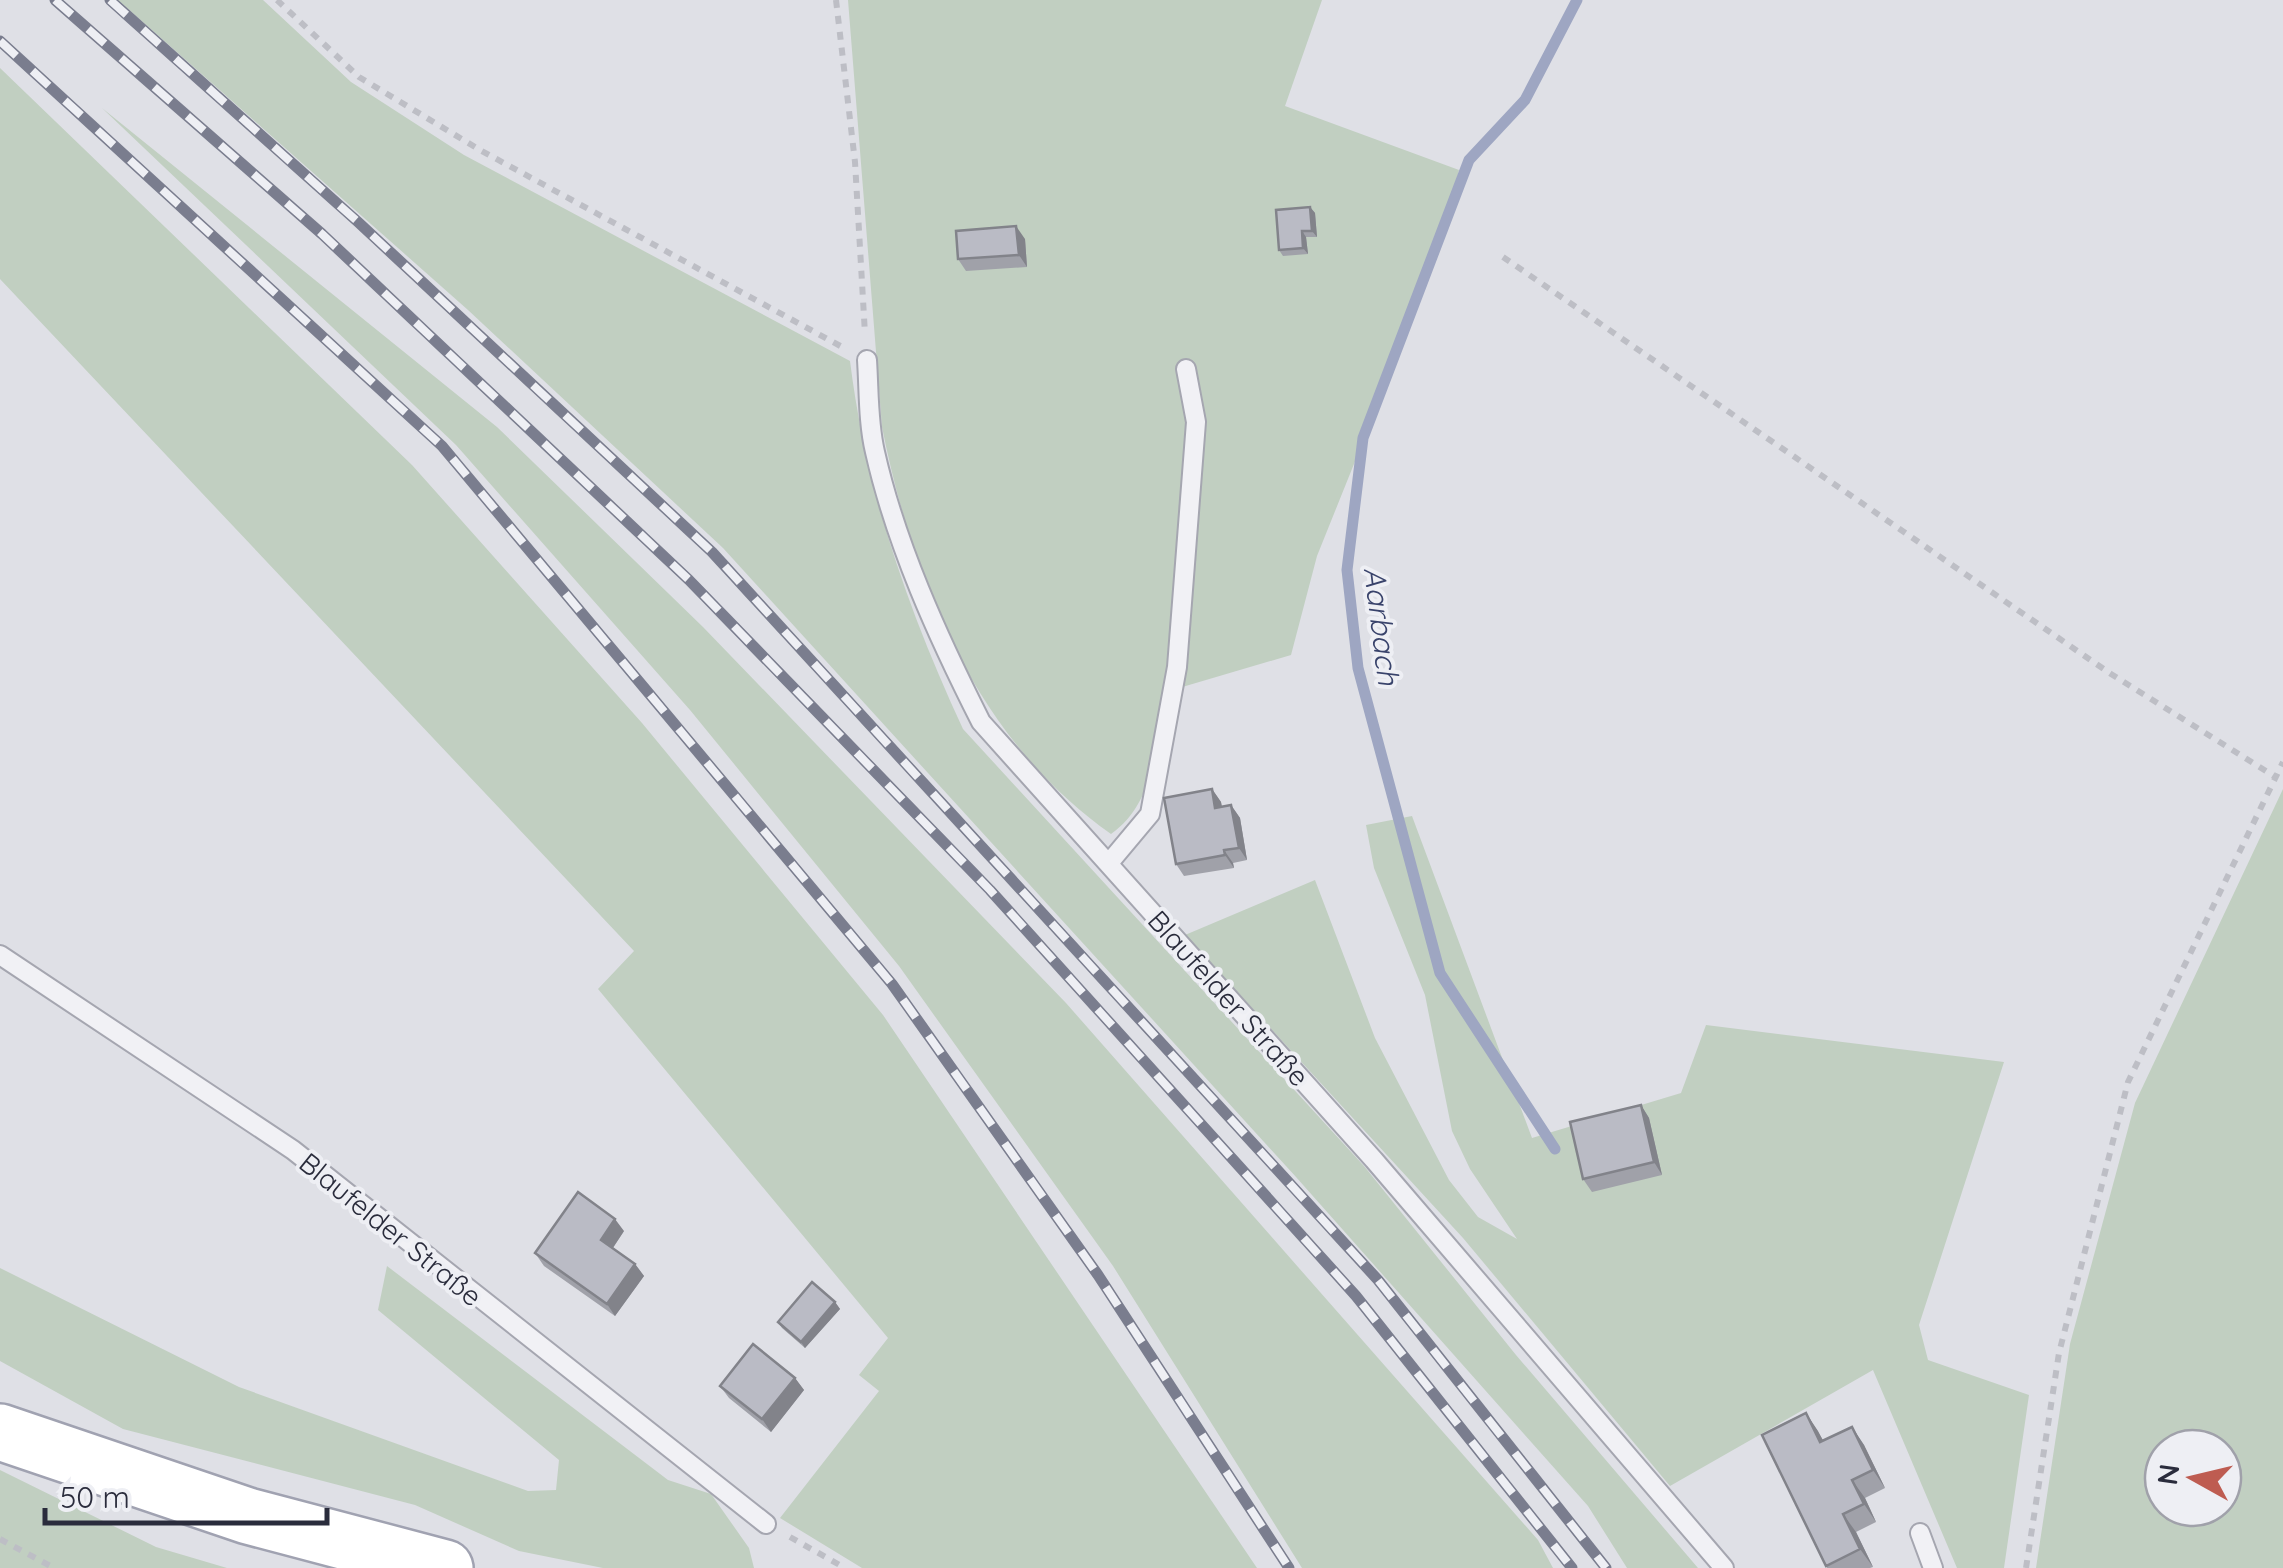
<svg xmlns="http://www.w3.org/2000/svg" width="2283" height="1568" font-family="Quicksand,sans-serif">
  <rect width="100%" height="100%" fill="#dfe0e6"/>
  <path fill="#c1cfc1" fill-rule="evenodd" d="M118,0H263L351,82L464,155L850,361C866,491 908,610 963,729L1364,1166L1516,1355L1698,1568H1627L1588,1506L1296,1177L723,548L468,310Z
    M848,0H1322L1285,106L1459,170L1440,250L1317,556L1291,655L1162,693C1154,746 1157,801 1111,834C977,740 913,583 882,427Z
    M0,68L412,465L642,723L883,1015L1257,1568H862L780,1518L879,1391L859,1375L888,1338L598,989L634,951L0,279Z
    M102,108L497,427L703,627L1066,1003L1538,1540L1553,1568H1302L1113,1266L899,966L690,710L456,445Z
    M2283,789V1568H2036L2070,1344L2135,1103ZM2163,1448H2223V1508H2163Z
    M1412,816L1532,1138L1681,1093L1706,1025L2004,1062L1919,1325L1928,1360L2029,1395L2004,1568H1957L1873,1370L1670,1486L1463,1238L1185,935L1315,880L1375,1038L1449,1180L1478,1217L1517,1239L1470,1169L1452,1131L1425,995L1374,868L1366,825Z
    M387,1266L668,1480L711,1494L749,1548L754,1568H603L519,1551L415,1505L123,1429L0,1361V1268L239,1387L528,1491L556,1490L559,1460L378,1310Z
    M0,1470L156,1547L227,1568H0Z"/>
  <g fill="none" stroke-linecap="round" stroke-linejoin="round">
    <path stroke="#9ea6c2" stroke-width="11" d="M1555,1149L1440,973L1358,668L1347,570L1363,438L1469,160L1525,100L1577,0"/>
    <g stroke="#a5a6b0" stroke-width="22">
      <path id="lane" d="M867,360C869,390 868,423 875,452C896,545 938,637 981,722L1374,1160L1724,1568
        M1109,863L1150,814L1177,667L1196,422L1186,369
        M0,955L293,1150L766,1524
        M1920,1533L1933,1568"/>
    </g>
    <g stroke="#a0a2b1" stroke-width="60">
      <path id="primary" d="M0,1432L248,1516L445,1568"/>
    </g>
    <path stroke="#bdbec5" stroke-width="6" stroke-dasharray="8 8" stroke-linecap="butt" d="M277,0L359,77L480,150L844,348
      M836,0L855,162L865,334
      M1503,257L2111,674L2274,776
      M790,1537L845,1568
      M0,1539L54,1568
      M2026,1568L2059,1353L2128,1082L2283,762"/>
    <use href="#lane" stroke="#f1f1f5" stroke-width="18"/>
    <use href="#primary" stroke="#fff" stroke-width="55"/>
    <g stroke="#7a7d8e" stroke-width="11">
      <path id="rail" d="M55,0L322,234L689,580L990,890L1356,1296L1572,1568
        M110,0L358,222L712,552L1378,1280L1606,1568
        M0,41L442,446L892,984L1098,1275L1289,1568"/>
    </g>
    <use href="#rail" stroke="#eeeff4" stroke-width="8" stroke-dasharray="22" stroke-linecap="butt"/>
  </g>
  <path fill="#a0a1a9" d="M1310,207L1315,213L1317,237H1306L1308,254L1283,256L1279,250Z
    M1025,239L1027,267L966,271L958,259Z
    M1212,789L1221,802L1222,807L1231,805L1240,818L1247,860L1233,863L1234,868L1184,876L1176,864Z
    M1641,1105L1649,1118L1662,1175L1592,1192L1583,1179Z
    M624,1231L613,1248L635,1264L644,1276L615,1316L544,1266L535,1253Z
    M835,1302L840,1309L805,1348L782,1328L778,1322Z
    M795,1378L804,1390L771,1432L729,1398L720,1386Z
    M1806,1413L1823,1440L1852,1427L1864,1445L1885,1488L1865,1498L1876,1522L1856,1532L1873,1567L1870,1568H1827L1762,1435Z"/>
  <path fill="#82838a" d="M1310,207L1315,213L1317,237L1312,231Z
    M1016,226L1025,239L1027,267L1019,255Z
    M1302,231L1306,237L1308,254L1303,248Z
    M1212,789L1221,802L1224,820L1215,808Z
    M1231,805L1240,818L1247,860L1239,848Z
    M1224,850L1233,863L1234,868L1225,855Z
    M1641,1105L1649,1118L1662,1175L1654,1162Z
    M615,1219L624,1231L610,1252L601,1240Z
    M635,1264L644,1276L615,1316L607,1304Z
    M835,1302L840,1309L805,1348L801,1342Z
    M795,1378L804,1390L771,1432L762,1419Z
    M1806,1413L1818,1431L1833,1460L1820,1442Z
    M1852,1427L1864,1445L1885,1488L1873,1470Z
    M1852,1480L1865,1498L1876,1522L1864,1504Z
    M1843,1514L1856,1532L1873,1567L1860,1549Z"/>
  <path fill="#babbc5" stroke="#82838a" stroke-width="2.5" d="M1310,207L1312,231H1302L1303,248L1279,250L1276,210Z
    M1016,226L1019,255L958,259L956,231Z
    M1212,789L1215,808L1231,805L1239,848L1224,850L1225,855L1176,864L1164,798Z
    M1641,1105L1654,1162L1583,1179L1570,1122Z
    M578,1192L615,1219L601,1240L635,1264L607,1304L535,1253Z
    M812,1282L835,1302L801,1342L778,1322Z
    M753,1344L795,1378L762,1419L720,1386Z
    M1806,1413L1820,1442L1852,1427L1873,1470L1852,1480L1864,1504L1843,1514L1860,1549L1826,1566L1762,1435Z"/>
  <g text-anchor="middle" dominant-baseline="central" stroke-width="8" stroke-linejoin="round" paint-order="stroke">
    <g font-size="28" fill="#2a2c3c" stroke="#eeeff4">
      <text transform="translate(1229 998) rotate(48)">Blaufelder Straße</text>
      <text transform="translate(391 1229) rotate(39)">Blaufelder Straße</text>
    </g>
    <g font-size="30" font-style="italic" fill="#39436b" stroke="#eeeff4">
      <text transform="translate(1382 626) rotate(83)">Aarbach</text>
    </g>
  </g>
  <g transform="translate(2193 1478) rotate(278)"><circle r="48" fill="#eeeff4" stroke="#a0a1aa" stroke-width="2.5"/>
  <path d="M0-8L18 38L0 25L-18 38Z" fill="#be5c51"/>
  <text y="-15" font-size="28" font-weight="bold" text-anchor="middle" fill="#2a2c3c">N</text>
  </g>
  <path d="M45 1508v15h282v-15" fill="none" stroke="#2a2c3c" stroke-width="5"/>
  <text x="60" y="1508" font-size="30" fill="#2a2c3c" stroke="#eeeff4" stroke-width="8" paint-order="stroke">50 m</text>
</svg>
